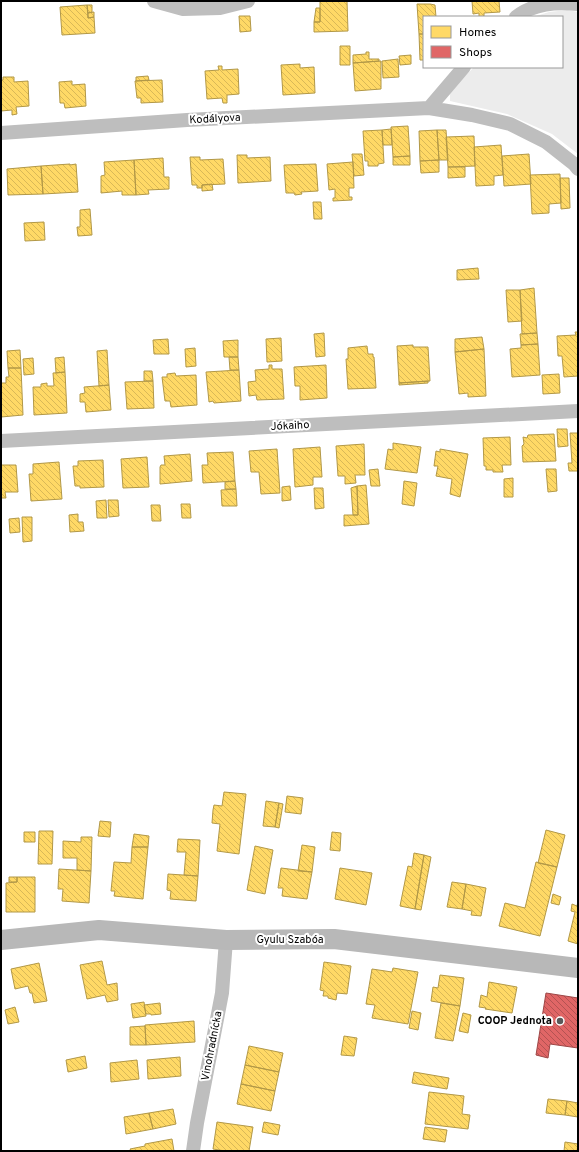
<svg xmlns="http://www.w3.org/2000/svg" width="579" height="1152" font-family="Overpass,sans-serif">
  <defs>
    <pattern id="homes-back-hatch" width="6" height="6" patternUnits="userSpaceOnUse"><rect width="6" height="6" fill="#ffd966"/><path d="M-1 5l2 2M0 0l6 6M5-1l2 2" fill="none" stroke="#d9b857"/></pattern>
    <pattern id="shops-back-hatch" width="6" height="6" patternUnits="userSpaceOnUse"><rect width="6" height="6" fill="#e06666"/><path d="M-1 5l2 2M0 0l6 6M5-1l2 2" fill="none" stroke="#b35252"/></pattern>
  </defs>
  <rect width="100%" height="100%" fill="#fff"/>
  <path fill="#ececec" d="M567,10L578,12V154L552,134L507,114L450,101V92L474,67H562V17H533L549,12Z"/>
  <path fill="url(#homes-back-hatch)" stroke="#b29847" d="M320,1H347L348,31L314,32V22H320Z
    M472,1H499L500,12L484,13V17H479V13L473,14Z
    M417,4H430L435,5L436,17H424V34H419Z
    M87,5L88,18L94,17L95,33L62,35L60,7Z
    M87,5H92V12L88,13Z
    M316,8H320V22H314Z
    M94,12V17L88,18V13Z
    M239,16H250L251,31L240,32Z
    M419,34H424V60H420Z
    M340,46H350V65H340Z
    M366,52H369V59H379V61L353,63V55L366,54Z
    M411,55V64L400,65L399,56Z
    M398,59L399,77L383,78L382,61Z
    M381,61V89L355,91L353,63Z
    M300,64V68L314,67L315,93L283,95L281,65Z
    M218,66H222V70L238,69L239,94L227,95V103H223L222,98L207,99L205,71L219,70Z
    M148,76L149,80L136,81V77Z
    M3,77H14V82L28,81L29,106L16,107L17,114L12,115V110L1,111V80H3Z
    M162,80L163,102L141,103V98H137L135,81Z
    M72,81V85L85,84L86,106L65,108L64,103H60L59,82Z
    M408,126L410,156L393,157L391,127Z
    M391,129L392,145H383L382,130Z
    M382,130L384,163L378,164V166H368V161H365L363,131Z
    M437,130H446L448,160H439Z
    M437,130L439,160L420,161L419,131Z
    M474,136L475,166L448,167L446,137Z
    M501,145L503,175L494,176V185L476,186L474,147Z
    M352,154H362L364,175L354,176Z
    M529,154L531,184L504,186L502,156Z
    M237,155H247V158L270,157L271,181L238,183Z
    M410,156V165H393V157Z
    M190,157H200V160L223,159L225,184L202,185V188H197V185H192Z
    M163,158L164,177H169V189L148,190L149,194L136,195L134,160Z
    M134,160L136,195H122V191L101,193V176L105,175L104,162Z
    M439,160V172L421,173L420,161Z
    M353,162L354,188H349V197H352V200L333,201V198H335V189L329,190L327,164Z
    M70,164V165L76,164L78,192L43,194L41,166Z
    M316,164L318,191L301,192L302,194L295,195L294,193H286L284,165Z
    M41,166L43,194L8,195L7,169Z
    M448,167H465V177L448,178Z
    M560,174L561,203L549,204V213L532,214L530,175Z
    M560,178H569L570,208L561,209Z
    M212,184L213,190L202,191V185Z
    M313,202H321L322,219H314Z
    M90,209L92,235L78,236L77,227H80V210Z
    M44,222L45,240L25,241L24,223Z
    M478,268L479,279L457,280V270Z
    M534,288L537,333L522,334L520,290Z
    M506,290H520L522,321L508,322Z
    M575,332H578V376L564,377L562,356H558L557,336L576,335Z
    M324,333L325,356L316,357L314,334Z
    M537,333L538,344L521,345L520,334Z
    M482,337L484,349L455,352V339Z
    M281,338L282,361L267,362L266,339Z
    M168,339L169,354H154L153,340Z
    M238,340V357H224L223,341Z
    M538,344L540,375L512,377L510,349L521,348V345Z
    M413,345V347H428L430,381L399,383L397,346Z
    M367,346L368,354H373V357H374L376,388L348,389L346,359H348V348Z
    M195,348L196,366L186,367L185,349Z
    M484,349L486,396L468,397V393L459,394L455,352Z
    M20,350L21,368H8L7,351Z
    M107,350L109,385L99,386L97,351Z
    M64,357L65,372L56,373L55,358Z
    M229,357H238L239,370H230Z
    M33,358L34,374L24,375L23,359Z
    M269,365H272V369H282L284,399L257,400L256,395L249,396L248,382L256,381L255,370L269,369Z
    M326,365L327,398L300,400V386H295L294,367Z
    M8,368H21L23,415L1,417V383H6V377H9Z
    M239,370L241,401L214,403L213,401L209,402L206,372Z
    M144,371H152L153,381H144Z
    M65,372L67,413L34,415L33,387H41V384L47,383V386H54L53,373Z
    M175,373L176,376L196,375L197,405L171,407L170,401H165L162,377H167V374Z
    M559,374L560,393L543,394L542,375Z
    M153,381L154,408L127,409L125,382Z
    M428,381V383L399,385V383Z
    M109,385L111,410L86,412L85,402H80V394L85,393L84,387Z
    M557,429H567L568,446L558,447Z
    M570,433H578V471H569L568,463H572Z
    M554,434L556,461L523,462L522,446L524,444L523,437L527,438L528,435Z
    M510,437L511,465H502L503,472H493V470H486V466H484L483,438Z
    M393,443L421,447L417,473L385,469L388,449L393,450Z
    M364,444L365,475H355L356,483L345,484V476H338L336,446Z
    M320,447L322,477H313V485L295,487L293,449Z
    M277,449L280,493L261,494L259,472H251L249,451Z
    M440,449L468,454L460,497L450,494L452,479L436,476L438,466H434L436,451L440,452Z
    M233,452L235,481L203,483L202,465H208L207,453Z
    M190,454L192,481L160,484V467L161,465H165L164,456Z
    M147,457L149,487L123,488L121,459Z
    M103,460L104,487L80,488V486H75L73,466H78V461Z
    M59,462L62,499L31,501L29,474H33V464Z
    M1,465H16L18,492H5L6,498H1Z
    M378,469L380,486H371L369,470Z
    M546,469H556L557,491L548,492Z
    M513,478V497H504V479Z
    M235,481L236,489H225V482Z
    M404,481L417,483L414,506L402,504Z
    M366,485L369,524L344,526V515H358L357,486Z
    M290,486L291,500L282,501V487Z
    M357,486L358,515H353L351,488Z
    M314,488H323L324,508L315,509Z
    M236,489L237,506H222L221,490Z
    M106,500L107,518H97L96,501Z
    M108,500H118L119,516L109,517Z
    M181,504H190L191,518H182Z
    M151,505H160L161,521H152Z
    M78,514V522H83L84,531L70,532L69,515Z
    M22,517H32V541L23,542Z
    M19,518L20,532L10,533L9,519Z
    M224,792L246,794L239,854L217,851L220,824L212,823L213,810L214,805L222,806Z
    M287,796L303,798L301,814L285,812Z
    M266,801L279,803L275,827L263,826Z
    M279,803L283,804L279,828L275,827Z
    M100,821L111,822L110,837L98,836Z
    M546,830L565,835L557,867L538,863Z
    M39,831H53L52,864H38Z
    M24,832H35V842H24Z
    M332,832L341,833L340,851L330,850Z
    M134,834L149,836L148,847H132Z
    M81,837H92L91,871L77,870V858H63V841L81,842Z
    M178,839L200,840L198,876L184,875L186,852H177Z
    M302,845L315,847L312,872L298,871Z
    M255,846L273,850L265,894L247,890Z
    M132,847H148L143,899L114,896L115,891H111L114,862L131,863Z
    M414,853L424,855L415,909L400,906L408,866L412,867Z
    M424,855L431,857L421,910L415,909Z
    M536,862L557,867L540,936L499,926L505,903L525,908Z
    M281,868L312,872L307,899L282,896L283,888H278Z
    M340,868L372,873L366,905L335,899Z
    M59,869L91,871L89,903L62,901L63,889H58Z
    M168,874L198,876L196,901L170,899L171,891L167,890Z
    M9,877H17V882H9Z
    M17,877H35V912H6V883L17,882Z
    M452,882L466,884L462,909L447,907Z
    M466,884L486,888L481,916L471,915L472,911L462,909Z
    M553,894L561,897L559,905L551,903Z
    M578,901V944L568,941L575,912L571,911L572,904L577,906Z
    M102,961L107,985L117,983L118,1000L107,1002L105,995L87,999L80,965Z
    M324,962L351,966L347,994L337,993L336,1000L328,998V996H323L324,991L320,990Z
    M39,963L47,1001L34,1003L32,993H30L28,986L15,989L11,969Z
    M393,968L418,972L408,1024L372,1018L375,1005L366,1004L372,969L392,972Z
    M440,975L464,978L460,1006L431,1001L433,987L438,988Z
    M489,982L517,987L512,1013L485,1009L486,1008L479,1007L481,995L487,997Z
    M144,1002L146,1016L133,1018L131,1004Z
    M160,1003L161,1014L151,1015V1014H146L144,1005Z
    M441,1003L460,1006L453,1041L435,1038Z
    M15,1007L19,1022L8,1024L5,1010Z
    M412,1011L421,1013L418,1030L409,1028Z
    M463,1013L471,1015L468,1033L459,1031Z
    M194,1021L195,1042L146,1045L145,1025Z
    M145,1026L146,1045H130V1027Z
    M344,1036L357,1038L354,1056L341,1055Z
    M249,1046L283,1053L279,1072L245,1065Z
    M85,1056L87,1068L68,1072L66,1060Z
    M180,1057L181,1076L148,1079L147,1060Z
    M137,1060L139,1079L111,1082L110,1063Z
    M245,1065L279,1072L275,1091L241,1084Z
    M414,1072L449,1078L447,1089L412,1083Z
    M241,1084L275,1091L271,1111L237,1104Z
    M429,1092L464,1096L462,1114L470,1115L468,1129L425,1124Z
    M548,1099L567,1101L565,1115L546,1113Z
    M567,1101L578,1103V1117L565,1115Z
    M173,1109L176,1124L153,1129L149,1113Z
    M149,1113L153,1129L126,1134L124,1117Z
    M217,1122L253,1127L249,1151H225L213,1149Z
    M264,1122L280,1125L278,1135L262,1132Z
    M425,1127L447,1130L445,1142L423,1139Z
    M172,1139L174,1151H131L130,1149L145,1146V1144Z
    M565,1142L578,1144L577,1151H564Z"/>
  <path fill="url(#shops-back-hatch)" stroke="#9d4747" d="M546,993L578,998V1048L550,1044L548,1058L536,1055Z"/>
  <g fill="none" stroke-linecap="round" stroke-linejoin="round">
    <path stroke="#bebebe" stroke-width="14" d="M154,1L183,9L220,8L248,1
      M516,17C534,3 556,2 578,4
      M429,108L464,67
      M1,133L187,120L429,108L472,115L510,124L546,142L574,164L578,169
      M1,441L578,411
      M193,1151L197,1123L222,993L226,940"/>
    <path stroke="#b8b8b8" stroke-width="20" d="M1,940L99,930L226,940L334,939L578,968"/>
  </g>
  <circle fill="#595959" stroke="#fff" stroke-width="1.5" cx="560" cy="1021" r="4"/>
  <g text-anchor="middle" dominant-baseline="central" stroke-width="4" stroke-linejoin="round" paint-order="stroke">
    <g font-size="11" fill="#000" stroke="#fff">
      <text transform="translate(215 119) rotate(-3)">Kodályova</text>
      <text transform="translate(290 426) rotate(-3)">Jókaiho</text>
      <text x="290" y="940">Gyulu Szabóa</text>
      <text transform="translate(212 1046) rotate(-79)">Vinohradnícka</text>
    </g>
    <g font-size="11" font-weight="bold" fill="#000" stroke="#fff" text-anchor="end">
      <text x="552" y="1021">COOP Jednota</text>
    </g>
  </g>
  <rect width="579" height="1152" fill="none" stroke="#000000" stroke-width="4"/>
  <rect x="423" y="16" width="140" height="52" fill="#ffffff" stroke="#999999"/>
  <rect x="431" y="26" width="20" height="12" fill="#ffd966" stroke="#999999"/>
  <text x="459" y="36" font-size="12" fill="#000000">Homes</text>
  <rect x="431" y="46" width="20" height="12" fill="#e06666" stroke="#999999"/>
  <text x="459" y="56" font-size="12" fill="#000000">Shops</text>
</svg>
